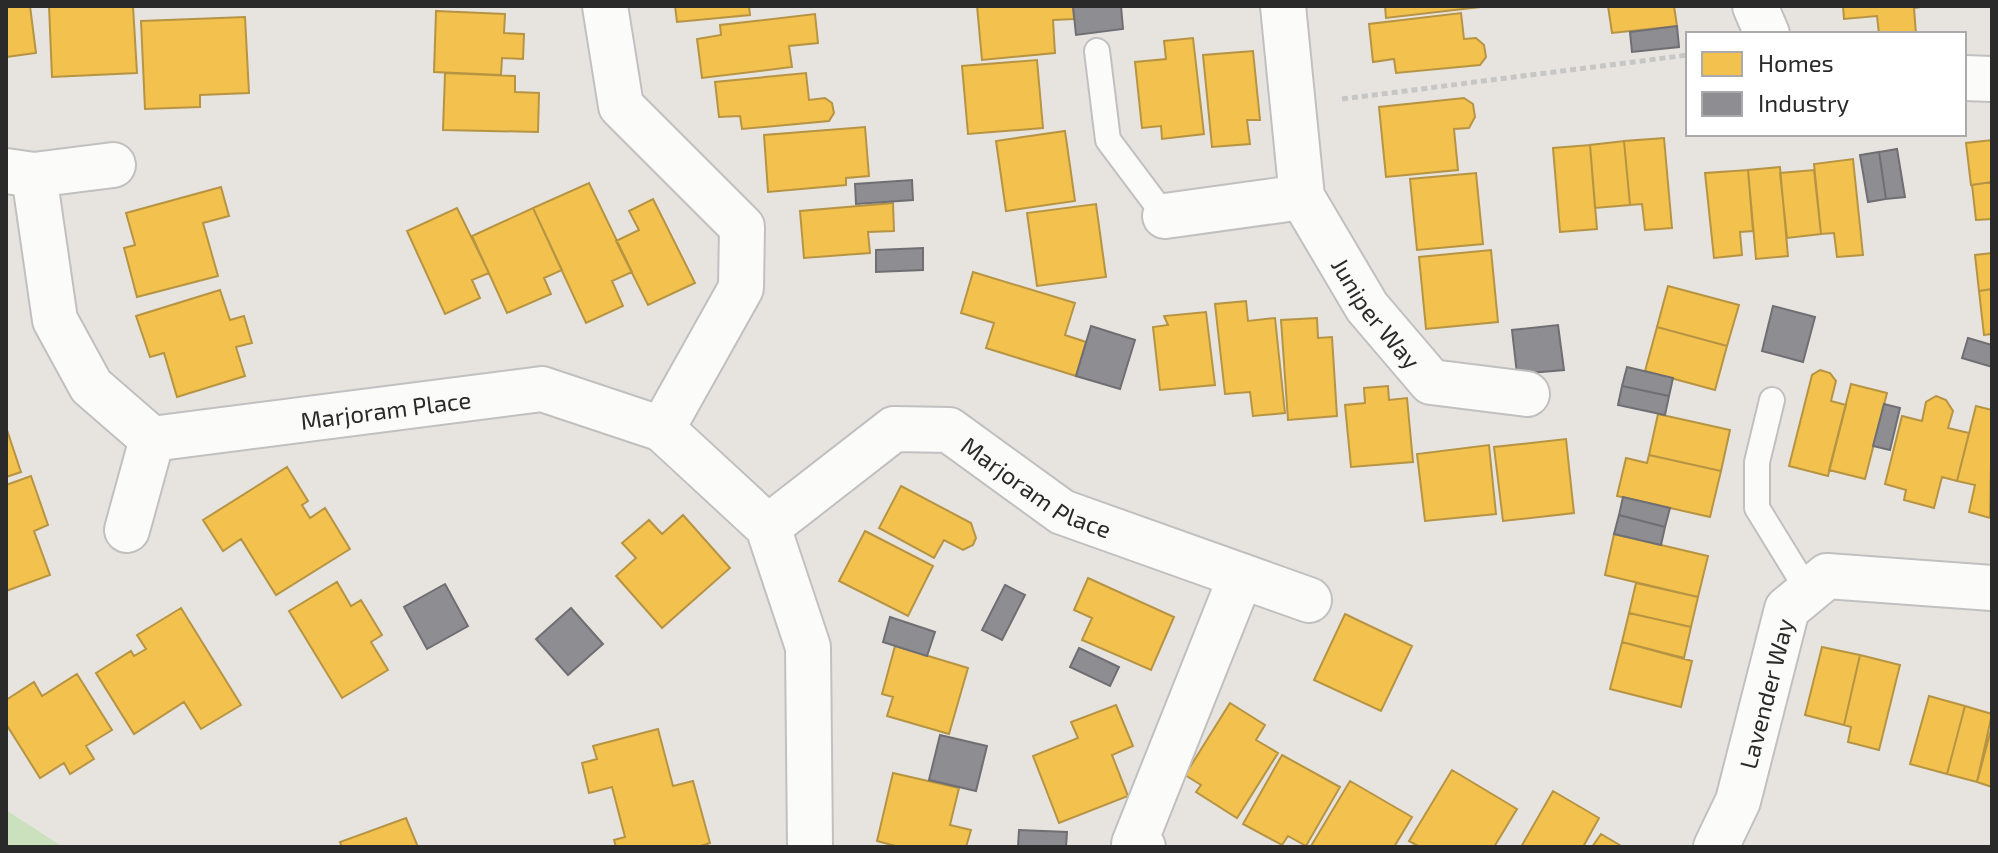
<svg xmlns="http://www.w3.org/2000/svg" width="1998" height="853" font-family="'Exo 2',sans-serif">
  <rect width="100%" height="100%" fill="#e7e4e0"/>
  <path fill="#cbe0bc" d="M6,810L63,847H6Z"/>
  <path fill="#f2c14e" stroke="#b69443" stroke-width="2" d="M6,6H30L36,53L6,57Z
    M49,6H133L137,73L52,77Z
    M675,6H749L750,15L677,22Z
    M977,6H1073L1074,19L1053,20L1055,53L982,60Z
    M1385,6H1480V7L1386,18Z
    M1608,6H1674L1677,26L1612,33Z
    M1843,6H1928L1914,8L1916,34H1879L1877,16L1844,19Z
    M436,11L505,14L504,33L524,34L523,59L502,58L501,75L434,72Z
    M1461,13L1464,39L1476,38L1484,45L1486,57L1480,65L1396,73L1394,59L1373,62L1369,24Z
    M815,14L818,43L789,46L792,67L702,78L697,39L721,35L720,25Z
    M245,17L249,93L200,95V107L145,109L141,21Z
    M1193,38L1204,134L1162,139L1161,126L1142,128L1135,62L1166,59L1164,41Z
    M1253,51L1260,120H1247L1250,144L1212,147L1203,55Z
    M1037,60L1043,128L968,134L962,66Z
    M445,73L515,76V92L539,93L538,132L443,130Z
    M806,73L809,100L825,98L832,103L834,113L829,121L742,129L740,116L719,117L715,82Z
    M1464,98L1473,104L1475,117L1469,128L1454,129L1458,170L1386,177L1379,107Z
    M865,127L869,176L846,178V185L768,192L764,135Z
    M1065,131L1075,201L1006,211L996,141Z
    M1664,138L1672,228L1645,230L1642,204L1630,205L1624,141Z
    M1992,140V182L1971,185L1966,143Z
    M1624,141L1630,205L1595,208L1590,145Z
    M1590,145L1597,229L1560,232L1553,148Z
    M1853,159L1863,255L1837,257L1834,233L1821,234L1814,164Z
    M1780,167L1788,256L1756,259L1748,170Z
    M1748,170L1753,231L1740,232L1742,255L1714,258L1705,173Z
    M1814,170L1821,234L1787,238L1780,173Z
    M1476,173L1483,244L1417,250L1410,179Z
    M1992,182V219L1976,220L1972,185Z
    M589,183L632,272L612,281L623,306L586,323L533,208Z
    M221,187L229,216L203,223L218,276L137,297L124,248L135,245L126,213Z
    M653,199L695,283L648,305L616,241L639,230L629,211Z
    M893,203L894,231L868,232L870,253L804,258L800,211Z
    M1096,204L1106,277L1037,286L1027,213Z
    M457,208L489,273L472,280L480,298L445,314L407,231Z
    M533,208L562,270L544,278L551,294L507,313L472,236Z
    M1491,250L1498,322L1426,329L1419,257Z
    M1992,253V289L1979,291L1975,255Z
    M973,272L1075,303L1065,335L1086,342L1076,376L986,348L994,323L961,313Z
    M1668,286L1739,305L1727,346L1657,327Z
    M1992,289V334L1984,335L1979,291Z
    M220,290L230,320L244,316L252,343L236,347L245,376L177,397L164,353L150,357L136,316Z
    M1246,301L1248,321L1275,318L1285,413L1253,416L1250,392L1225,394L1215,304Z
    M1206,312L1215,385L1160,390L1153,327L1168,325L1164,316Z
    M1317,318L1318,338L1332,337L1337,416L1288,420L1281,320Z
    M1657,327L1727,346L1715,390L1645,371Z
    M1820,370L1830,373L1836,381L1831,401L1846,405L1828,476L1789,466L1812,375Z
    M1851,384L1887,393L1865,479L1829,470Z
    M1388,386L1389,400L1407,398L1413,462L1351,467L1345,405L1365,403L1364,388Z
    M1936,396L1946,400L1953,411L1948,428L1969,433L1957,481L1942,477L1934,508L1904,500L1906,490L1885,484L1902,416L1922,421L1926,402Z
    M1976,406L1992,410L1990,518L1969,512L1975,485L1957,481Z
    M1658,414L1730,430L1721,471L1649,455Z
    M6,427L21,472L6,477Z
    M1566,439L1574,513L1503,521L1494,447Z
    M1489,445L1496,514L1425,521L1417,454Z
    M1649,455L1721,471L1710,517L1617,496L1626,458L1647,463Z
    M287,467L308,501L302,505L310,518L325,508L350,549L276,595L241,539L223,551L203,520Z
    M31,476L48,525L34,531L50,575L6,591V485Z
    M901,486L971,523L976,538L973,545L963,550L944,540L934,558L879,528Z
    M683,515L730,568L662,628L616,576L636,558L622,543L649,520L662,534Z
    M865,531L933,566L908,616L839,581Z
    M1614,534L1708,556L1698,597L1605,575Z
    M1088,578L1174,617L1151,670L1082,640L1092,618L1074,610Z
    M337,582L351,606L361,600L382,635L371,642L388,670L342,698L289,611Z
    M1636,583L1698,597L1691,627L1629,613Z
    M181,608L241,705L201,729L184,702L134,734L96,673L131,651L134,656L146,649L137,635Z
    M1629,613L1691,627L1684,658L1622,642Z
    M1345,614L1412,646L1381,711L1314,680Z
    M1622,642L1692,661L1681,707L1610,689Z
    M895,646L968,668L949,734L887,716L893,697L882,694Z
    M1822,647L1860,655L1844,725L1805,715Z
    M1860,655L1900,665L1879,750L1848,742L1851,727L1844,725Z
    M77,674L112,730L86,746L94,759L70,774L64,763L40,778L6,724V700L34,682L42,696Z
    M1929,696L1965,706L1947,774L1910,764Z
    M1230,703L1265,725L1256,740L1278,753L1237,818L1196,792L1201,785L1185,775Z
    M1116,705L1133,746L1112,755L1128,796L1059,823L1033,756L1078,738L1071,722Z
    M1965,706L1992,714L1977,782L1947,774Z
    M1992,726V787L1977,782Z
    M658,729L673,786L693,781L710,843L698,847H616L614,840L625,837L612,787L589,793L582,763L597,759L593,746Z
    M1282,755L1340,787L1306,846L1288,836L1282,845L1243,824Z
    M1452,770L1517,809L1494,847H1420L1409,841Z
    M893,773L959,788L950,825L971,830L966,847H899L877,841Z
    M1350,781L1412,817L1394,847L1311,846Z
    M1553,791L1599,818L1583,847H1521Z
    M406,818L418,847H342L340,842Z
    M1601,834L1623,847H1592Z"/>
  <path fill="#8d8d92" stroke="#6f6f73" stroke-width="2" d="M1073,6H1121L1123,29L1076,35Z
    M1677,26L1679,47L1632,52L1630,32Z
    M1897,149L1905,197L1886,199L1879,152Z
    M1879,152L1886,199L1868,202L1860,155Z
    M912,180L913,200L856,204L855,184Z
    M923,248V270L876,272V250Z
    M1773,306L1815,317L1803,362L1762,351Z
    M1558,325L1564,370L1517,374L1512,330Z
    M1091,326L1135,340L1120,389L1076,376Z
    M1968,338L1992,345V367L1962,358Z
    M1627,367L1673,378L1669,396L1622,386Z
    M1622,386L1669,396L1665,415L1618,405Z
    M1884,404L1900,408L1890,450L1873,446Z
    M1623,497L1670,508L1665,527L1619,515Z
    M1619,515L1665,527L1661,545L1614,534Z
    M445,584L468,626L427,649L404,607Z
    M1005,585L1025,595L1002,640L982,630Z
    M571,608L603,644L568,675L536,639Z
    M890,617L935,632L927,656L883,642Z
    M1079,648L1119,667L1110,686L1070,667Z
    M940,735L987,746L976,791L929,780Z
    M1019,830L1067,832L1066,847H1018Z"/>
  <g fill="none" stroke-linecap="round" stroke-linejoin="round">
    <g stroke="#c1c0c1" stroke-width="28">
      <path id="lane" d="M1097,51L1108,140L1165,216
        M1772,400L1757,462V508L1808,591"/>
    </g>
    <g stroke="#c1c0c1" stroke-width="48">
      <g id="street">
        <path d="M605,6L621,106L742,227L741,288L662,429L768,527L808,647L810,847"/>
        <path id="s1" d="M1283,6L1302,197L1367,307L1431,382L1527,394"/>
        <path d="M1755,6L1767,34"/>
        <path d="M1964,78L1992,79"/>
        <path d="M6,171L34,175L113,165"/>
        <path id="s2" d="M34,175L55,320L91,386L152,439L542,389L662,429"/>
        <path d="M1165,216L1302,197"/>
        <path id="s3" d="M768,527L894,429L949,430L1062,512L1309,600"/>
        <path d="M127,530L152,439"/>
        <path d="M1143,847L1134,844L1241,576"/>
        <path id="s4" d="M1716,847L1738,801L1787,609L1827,576L1992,588"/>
      </g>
    </g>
    <path stroke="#c6c6c5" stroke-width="5" stroke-dasharray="6 4" stroke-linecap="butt" d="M1342,99L1688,55"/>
    <use href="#lane" stroke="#fbfbfa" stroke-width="24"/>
    <use href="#street" stroke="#fbfbfa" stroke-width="44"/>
  </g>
  <g text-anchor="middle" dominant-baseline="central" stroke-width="8" stroke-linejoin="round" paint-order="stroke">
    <g font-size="24" fill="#2a2a2a" stroke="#fff">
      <text stroke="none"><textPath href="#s1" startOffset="330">Juniper Way</textPath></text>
      <text stroke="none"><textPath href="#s2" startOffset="538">Marjoram Place</textPath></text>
      <text stroke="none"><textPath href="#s3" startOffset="320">Marjoram Place</textPath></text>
      <text stroke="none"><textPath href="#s4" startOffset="162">Lavender Way</textPath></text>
    </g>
  </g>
  <rect width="1998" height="853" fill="none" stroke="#2a2a2a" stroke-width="16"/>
  <rect x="1686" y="32" width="280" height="104" fill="#ffffff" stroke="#aaaaaa" stroke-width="2"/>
  <rect x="1702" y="52" width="40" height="24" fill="#f2c14e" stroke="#aaaaaa" stroke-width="2"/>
  <text x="1758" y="72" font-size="24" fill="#2a2a2a">Homes</text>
  <rect x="1702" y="92" width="40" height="24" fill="#8d8d92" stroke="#aaaaaa" stroke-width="2"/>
  <text x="1758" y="112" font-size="24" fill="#2a2a2a">Industry</text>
</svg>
